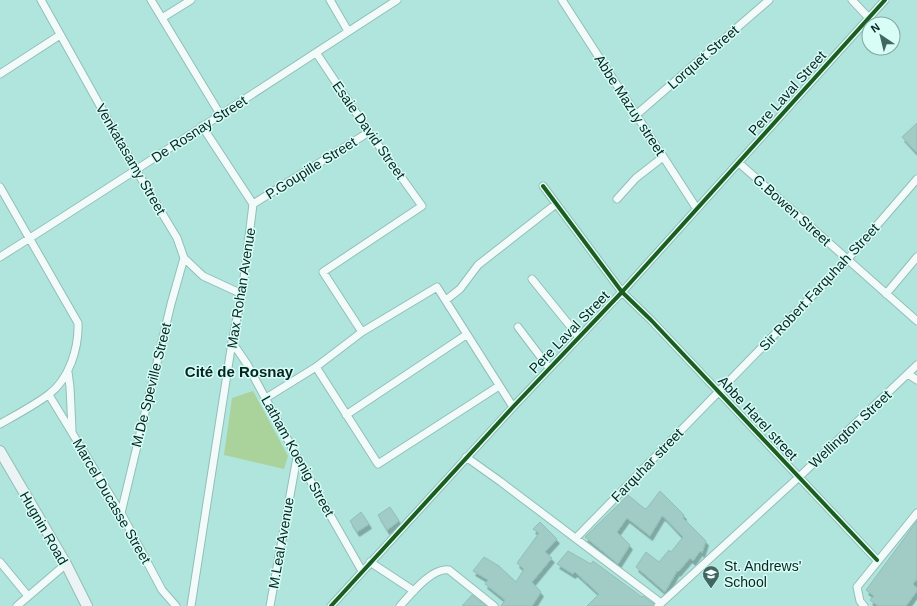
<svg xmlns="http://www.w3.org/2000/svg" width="917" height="606" font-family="Helvetica,sans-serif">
  <defs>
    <filter id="shadow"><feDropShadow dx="2.5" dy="4.5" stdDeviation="0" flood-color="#0004"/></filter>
  </defs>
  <rect width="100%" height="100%" fill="#afe5dd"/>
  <path fill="#aad39b" d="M253,391L288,456L284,469L224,455L232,398Z"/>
  <path fill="#a1ccc6" stroke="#93beb8" filter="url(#shadow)" d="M917,123V153L902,137Z
    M660,491L684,515L683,518L706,541L702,553L700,551L693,561L690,558L678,572L677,571L665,592L636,567L646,552L659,562L669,550L671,552L683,537L664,517L662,516L650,536L627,518L617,532L630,545L618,564L585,537L628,495L645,509L647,508Z
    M390,507L399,521L387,530L378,515Z
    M361,512L369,524L357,532L350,521Z
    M917,521V579L913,584L917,588V591L906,606H878L870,600L874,596L866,590Z
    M540,522L557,539L545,552L552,558L532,582L541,592L532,606H501L505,600L485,584L488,580L473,571L484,557L499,566L516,582L524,569L517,563L539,533L533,529Z
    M568,551L591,564L593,561L642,597L643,596L654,604L653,606H587L599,594L575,572L573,574L557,564Z
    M472,595L486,606H462Z"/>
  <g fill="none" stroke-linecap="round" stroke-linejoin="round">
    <g stroke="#93beb8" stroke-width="9">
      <path id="street" d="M41,0L136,170L177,238L184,258L203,276L242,294
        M151,0L220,114
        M330,0L348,31
        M562,0L697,209
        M852,0L869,18
        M162,18L191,0
        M317,54L369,132L422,206L323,272L362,332
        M0,74L60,35
        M636,115L769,0
        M739,163L917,321
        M543,186L622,292L651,320L877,560
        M0,187L78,323C79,348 69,380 48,395C33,406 16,415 0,424
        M617,199L636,178L663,157
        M253,204L369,132
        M0,257C133,173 264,86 397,0
        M532,279L579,337
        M886,294L917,257
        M446,300L460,289L478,265L556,204
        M518,327L549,368
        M232,342L247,364L297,457L362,571
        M316,367L378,464L499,386
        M68,372L70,387L72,430
        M908,374L917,380
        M49,395L121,513L162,590L176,606
        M266,398L316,367L362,332L437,287L513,407
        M346,415L466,335
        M466,457L501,482L661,603
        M121,513L171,304L184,258
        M576,538L847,260L917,179
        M0,562L28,596
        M370,562L414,591
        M17,606L66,564
        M191,606L232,342L242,294L253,204L202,126
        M270,606L297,457
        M331,606L513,407L622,292L885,0
        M400,606C411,594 432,567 449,570L494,606
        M658,606L799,477L917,365
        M864,606L860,601L857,587L917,513"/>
    </g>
    <g stroke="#93beb8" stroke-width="12">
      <path id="secondary" d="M0,451L66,564L87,606"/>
    </g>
    <use href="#street" stroke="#f3fbfa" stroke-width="7"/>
    <use href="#secondary" stroke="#ebf3f4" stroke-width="10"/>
    <g stroke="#d8fcf6" stroke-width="6">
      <path id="cycleway" d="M543,186L622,292L651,320L877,560
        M331,606L513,407L622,292L885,0"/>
    </g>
    <use href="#cycleway" stroke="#1b5e20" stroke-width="4"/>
  </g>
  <defs>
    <g id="school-pin" transform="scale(0.9)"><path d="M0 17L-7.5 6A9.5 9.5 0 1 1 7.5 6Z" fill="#406863" stroke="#d8fcf6"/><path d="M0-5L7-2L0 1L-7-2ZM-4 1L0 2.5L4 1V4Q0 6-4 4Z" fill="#fff"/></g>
  </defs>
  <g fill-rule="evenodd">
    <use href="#school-pin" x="711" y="574"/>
  </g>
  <g text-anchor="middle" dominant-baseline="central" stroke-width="3" stroke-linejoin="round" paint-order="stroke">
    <g font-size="14" fill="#052521" stroke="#d8fcf6">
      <text transform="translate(703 57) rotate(-41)">Lorquet Street</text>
      <text transform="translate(787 93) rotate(-48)">Pere Laval Street</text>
      <text transform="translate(630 105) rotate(57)">Abbe Mazuy street</text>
      <text transform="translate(199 129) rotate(-33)">De Rosnay Street</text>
      <text transform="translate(369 130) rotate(55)">Esaie David Street</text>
      <text transform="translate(131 159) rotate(60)">Venkatasamy Street</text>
      <text transform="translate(311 168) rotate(-32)">P.Goupille Street</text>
      <text transform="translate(792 210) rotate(42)">G.Bowen Street</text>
      <text transform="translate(819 287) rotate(-47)">Sir Robert Farquhah Street</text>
      <text transform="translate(241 288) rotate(-81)">Max Rohan Avenue</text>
      <text transform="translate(569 332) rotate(-46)">Pere Laval Street</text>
      <text transform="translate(151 385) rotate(-76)">M.De Speville Street</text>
      <text transform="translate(758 418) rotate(47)">Abbe Harel street</text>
      <text transform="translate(850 429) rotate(-43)">Wellington Street</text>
      <text transform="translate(298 456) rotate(61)">Latham Koenig Street</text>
      <text transform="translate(647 465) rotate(-46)">Farquhar street</text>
      <text transform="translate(112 501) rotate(60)">Marcel Ducasse Street</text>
      <text transform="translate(44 528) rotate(60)">Hugnin Road</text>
      <text transform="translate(281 543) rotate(-80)">M.Leal Avenue</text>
    </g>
    <g font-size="14" fill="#052521" stroke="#d8fcf6" text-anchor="start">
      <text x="724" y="566">St. Andrews'<tspan x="724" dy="16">School</tspan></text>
    </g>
    <g font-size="15" font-weight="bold" fill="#052521" stroke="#d8fcf6">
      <text x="239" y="371">Cité de Rosnay</text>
    </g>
  </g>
  <g transform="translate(881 36) rotate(325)"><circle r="19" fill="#d8fcf6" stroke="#84a6a1"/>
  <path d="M0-3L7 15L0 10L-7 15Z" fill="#406863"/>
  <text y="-6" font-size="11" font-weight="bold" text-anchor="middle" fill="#052521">N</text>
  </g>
</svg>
